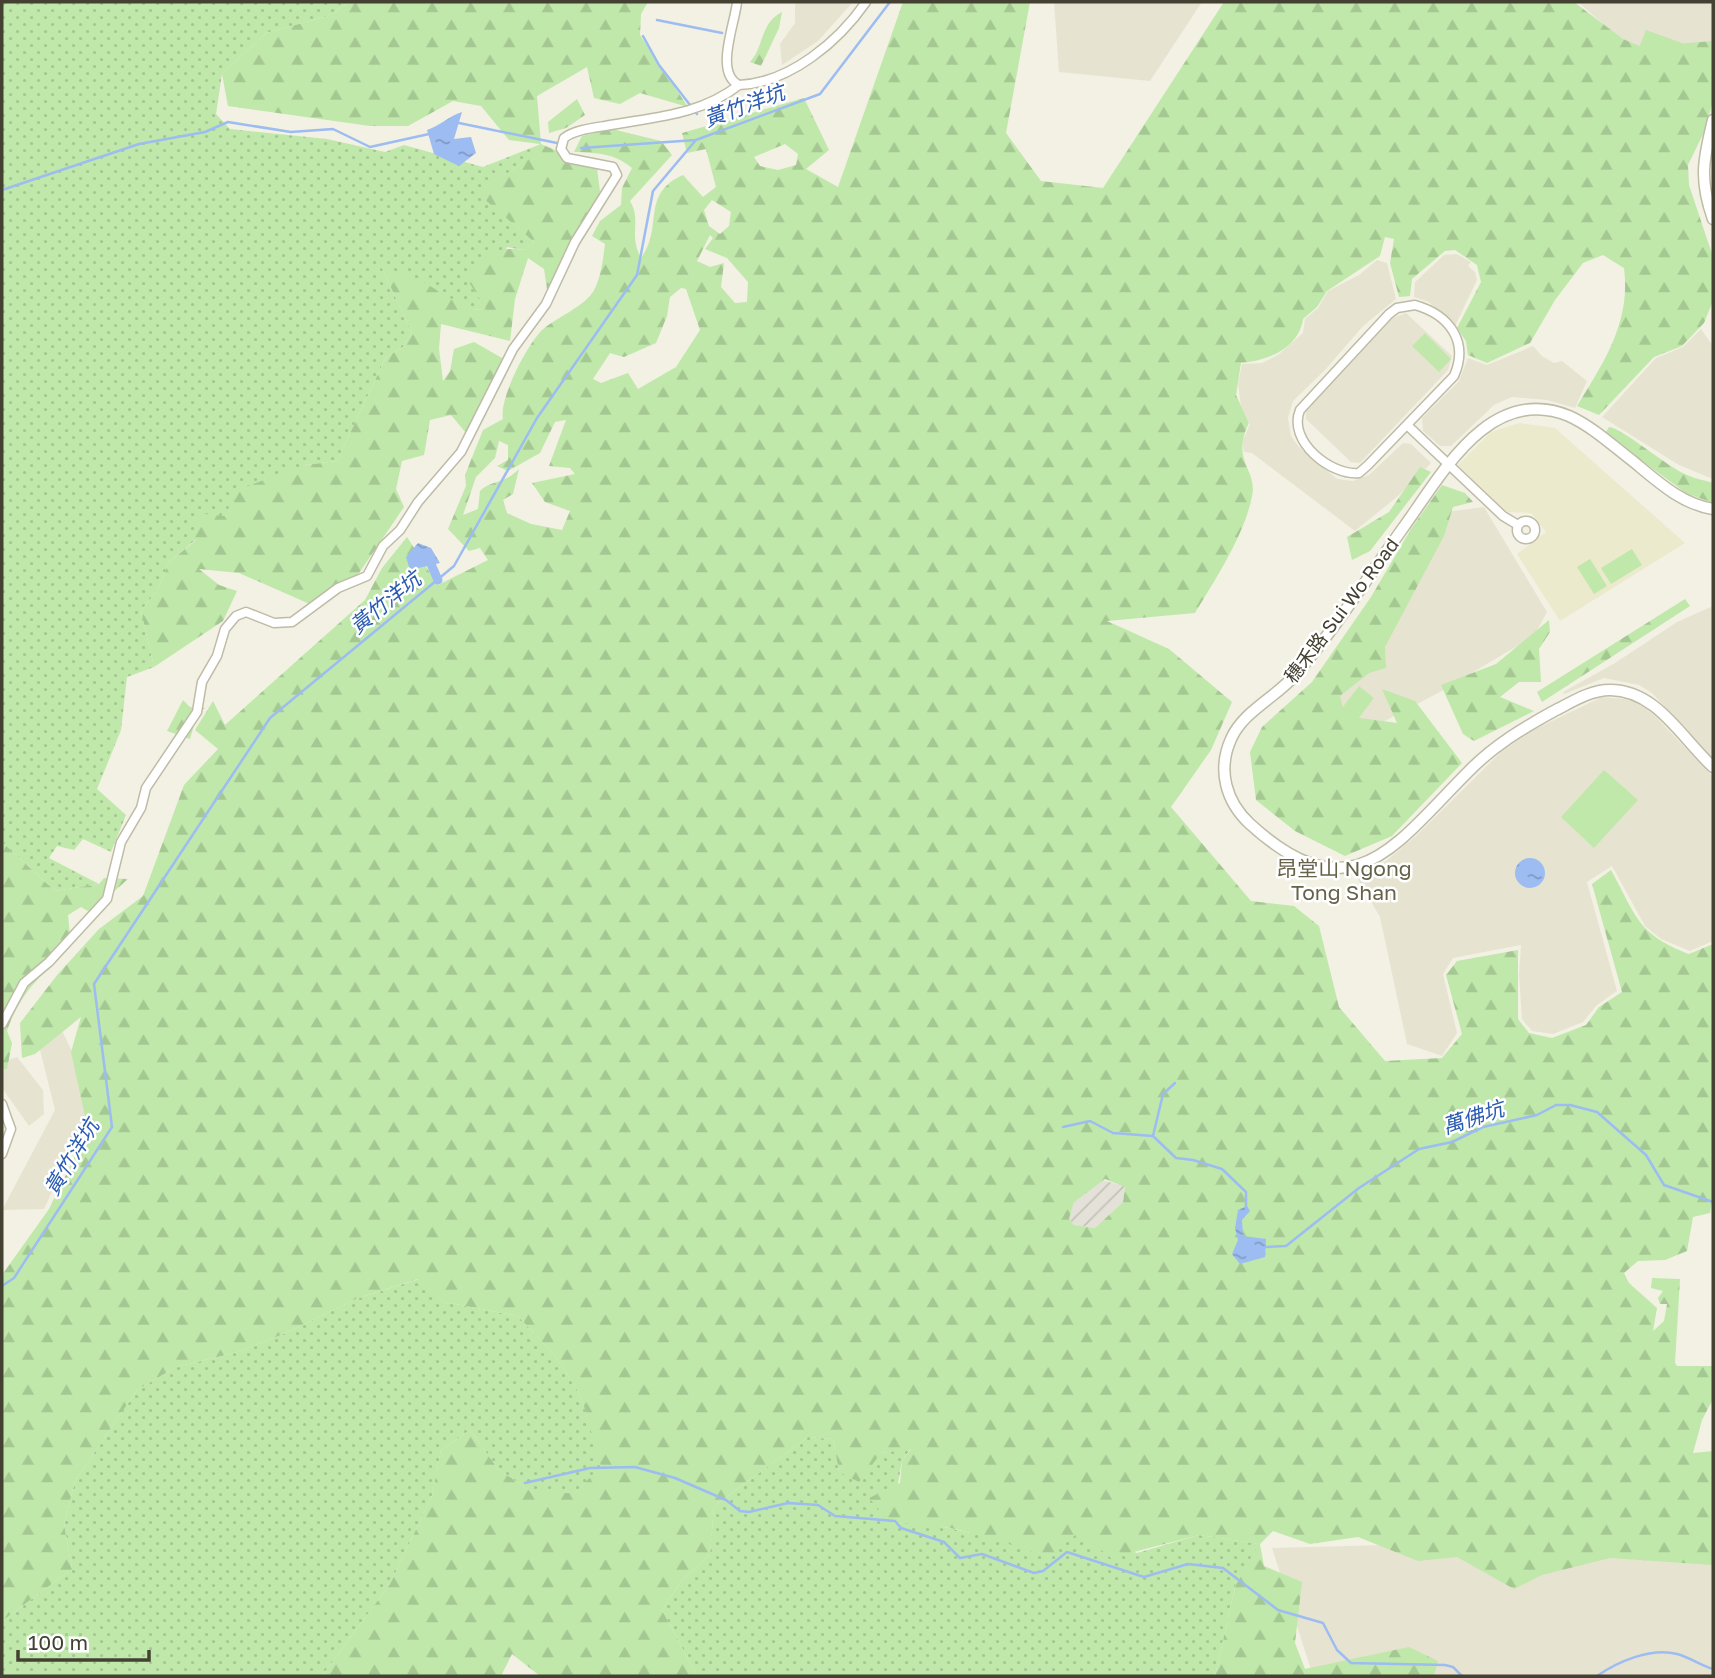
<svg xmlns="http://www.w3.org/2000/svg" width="1715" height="1678" font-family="'Golos Text','Noto Sans TC',sans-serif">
  <defs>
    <pattern id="industrial-furrows" width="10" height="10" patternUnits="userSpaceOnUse" patternTransform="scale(1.75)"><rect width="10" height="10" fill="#e4e1d8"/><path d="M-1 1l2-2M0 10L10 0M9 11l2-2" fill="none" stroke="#c5c2ba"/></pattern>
    <pattern id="grass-dots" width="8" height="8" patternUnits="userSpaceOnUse" patternTransform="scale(1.75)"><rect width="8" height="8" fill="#bfe8aa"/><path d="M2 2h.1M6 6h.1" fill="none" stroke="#a5c893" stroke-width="1.8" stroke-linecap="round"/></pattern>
    <pattern id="forest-firs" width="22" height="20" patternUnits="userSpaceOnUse" patternTransform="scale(1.75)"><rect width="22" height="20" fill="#bfe8aa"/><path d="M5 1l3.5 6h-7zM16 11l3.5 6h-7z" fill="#a5c893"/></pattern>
    <pattern id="water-ripples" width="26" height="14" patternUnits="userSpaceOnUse" patternTransform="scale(1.75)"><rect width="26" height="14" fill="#9cbcf2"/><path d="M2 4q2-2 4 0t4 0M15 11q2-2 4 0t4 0" fill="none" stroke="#819ac5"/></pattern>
  </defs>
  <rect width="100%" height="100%" fill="#f2f1e3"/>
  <path fill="#e6e4d1" d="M795,2H853L818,41L782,65L780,44L795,23Z
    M1054,2H1202L1150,81L1059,72Z
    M1578,2H1713V70L1623,41Z
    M1457,254L1471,262L1468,266L1475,272L1477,280L1455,326L1429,302L1414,297L1415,282L1444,255Z
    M1377,260L1387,263L1396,299L1363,326L1325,370L1293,401L1288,418L1291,436L1298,446L1337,479L1353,481L1369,475L1403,443L1411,444L1431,463L1398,496L1355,531L1252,453L1244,452L1242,442L1250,424L1241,406L1238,384L1242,364L1262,363L1278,355L1303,333L1305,319L1318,308L1328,291L1359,275Z
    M1406,313L1452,356L1448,370L1360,463L1351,462L1306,419V411L1393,318Z
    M1701,329L1713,346V479L1679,465L1602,417L1656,358L1683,347Z
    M1533,346L1542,356L1554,363L1562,361L1587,381L1575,408L1547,400L1512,397L1494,405L1451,446H1440L1423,431L1422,418L1459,381L1468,358L1487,365Z
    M1484,507L1547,612L1534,636L1440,692L1354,737L1317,725L1445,512Z
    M1713,606V759L1652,693L1639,685L1604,678L1564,694L1563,692L1615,663L1677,622Z
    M1602,697L1635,700L1655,716L1713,777V941L1690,951L1661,939L1645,926L1612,866L1587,882L1617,991L1597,1005L1583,1022L1553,1034L1532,1031L1522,1019L1519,975L1521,945L1453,958L1443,974L1457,1033L1442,1056L1407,1044L1380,917L1355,874L1379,867L1416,836L1502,751L1531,731Z
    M54,1014L95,1099L44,1209L2,1210L55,1110L36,1034Z
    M17,1057L43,1090L44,1114L29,1126L2,1088V1062Z
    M1713,1519V1676H1313L1272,1548L1647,1538Z"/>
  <path fill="url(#industrial-furrows)" d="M1101,1180L1125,1186L1123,1202L1095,1228L1074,1225L1069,1219L1074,1202Z"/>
  <path fill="#eceacc" d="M1519,423L1555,428L1685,543L1560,621L1517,554L1546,532L1531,513L1507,512L1458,465L1491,432Z"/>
  <path fill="url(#grass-dots)" d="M2,2H350L328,16L266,33L222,74L216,114L230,129L327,139L385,152L404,145L483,167L541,144L515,169L476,191L534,242L524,250L507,247L487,309L471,310L382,268L412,333L403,347L386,357L337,461L305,465L224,516L169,562L158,589L141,611L154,667L127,677L121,730L97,789L126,815L111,852L83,839L74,850L57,846L49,858L99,884L55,891L2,842Z
    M419,1279L445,1302L518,1316L556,1357L581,1396L602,1466L575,1493H533L498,1469L470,1430L441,1450L432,1496L390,1584L322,1676H2V1621L72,1569L64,1524L75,1481L137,1390L176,1367L238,1352L286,1333L356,1299Z
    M808,1437L833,1439L839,1472L881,1453L911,1448L902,1461L891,1524L921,1522L971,1533L1079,1532L1137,1553L1199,1535L1260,1544L1236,1583L1215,1676H697L662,1610L680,1583L710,1554L714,1506Z"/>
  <path fill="url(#forest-firs)" fill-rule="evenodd" d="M350,2H648L641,14L640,35L688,107L640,93L620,104L594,98L587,67L537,96L541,144L597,168L600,192L548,296L544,269L528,258L515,299L510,341L441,324L439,349L443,381L450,371L454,349L474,342L511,363L466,433L451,415L430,420L424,455L402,461L396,489L404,507L355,579L312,605L239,573L199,569L219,585L237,591L223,621L154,667L141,611L158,589L169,562L195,541L196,513L224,516L240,489L305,465L337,461L386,357L403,347L412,333L381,266L423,282L471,310L486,309L467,279C485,258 493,245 524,250L534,242L475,191L515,169L540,144L509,140L481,106L453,101L408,126H370L228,106L222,74L266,33L328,16Z
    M903,2H1030L1006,133L1041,181L1103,188L1224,2H1574L1623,39L1673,60L1676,44L1713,41V100L1706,128L1688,165L1689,185L1712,254L1713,301L1704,323L1682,346L1654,357L1599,415L1577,406C1604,362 1631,322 1624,268L1603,255L1583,263L1555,300L1530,343L1487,363L1468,355L1466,341L1457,328L1481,282L1477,265L1455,250L1445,251L1412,279L1410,296L1399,297L1390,263L1394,239L1385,237L1380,256L1327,291L1317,307L1303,319C1299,348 1268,361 1241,363L1236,395L1249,423C1230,461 1258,470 1252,496C1245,534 1215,580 1195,613L1107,621L1169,649L1232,702L1211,750L1171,807L1251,901L1294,906L1319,926L1339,1007L1385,1061L1442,1058L1462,1034L1446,975L1457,961L1518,950V1019L1529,1033L1552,1038L1586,1025L1599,1007L1622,992L1592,884L1611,870C1637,917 1637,934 1689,954L1713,944V1195L1710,1213L1693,1217L1687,1251L1665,1260L1638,1261L1624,1273L1629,1283L1657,1308L1653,1331L1664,1321L1667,1304H1660L1658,1298L1663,1291L1651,1288L1652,1278L1680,1279L1675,1363L1677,1366H1713V1399L1702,1420L1693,1453L1713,1451V1565L1610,1558L1542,1575L1514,1589L1457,1557L1418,1561L1358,1537L1310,1544L1273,1531L1260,1544L1264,1566L1302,1582L1295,1643L1305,1669L1409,1647L1438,1661L1434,1676H1215L1236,1583L1259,1544L1199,1535L1111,1558L1079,1532L1049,1557C998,1541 946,1520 891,1524L869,1498L900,1483L902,1461L911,1449L881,1453L859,1482L839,1472L833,1439L808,1437L714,1506L710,1554L680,1583L662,1610L697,1676H540L512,1654L501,1676H322L390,1584L432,1496L441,1450L470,1430L498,1469L533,1493H575L601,1466L581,1396L556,1357L518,1316L445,1302L418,1279L356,1299L286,1333L238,1352L176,1367L137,1390L75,1481L64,1524L72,1569L2,1621V1275L49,1209L88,1130L71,1052L81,1017L35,1054L22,1058L20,1023L58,974L99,929L143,896L184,785L218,749L195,730L213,701L225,725L365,600L382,568L407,537L438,585L488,560L480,548L469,551L448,529L466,486L465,475L483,430L503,419C499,399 526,347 541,331C556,317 581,309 593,292C601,279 603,259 605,244L592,236L600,221L621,205L622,188L632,168C614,153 597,153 574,152L582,136L612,129L661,141L672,155L630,201C642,221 628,233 641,258C664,227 640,194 683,175L703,197L716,187L706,149L687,153L682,133L804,98L829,150L806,169L838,187ZM785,144L798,154L796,165L778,170L760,166L754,157ZM712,200L731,212L729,226L720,234L709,226L704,210ZM710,235L713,238L705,249L727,258L748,282L747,302L735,303L721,287L724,263L710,267L697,261ZM681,288L686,289L700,330L676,367L638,389L628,373L601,383L593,379L610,353L624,357L656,343L667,316L670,297ZM566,420L549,466L570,468L575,474L532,483L545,502L570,511L562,530L531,524L507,513L503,500L513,494L519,469C503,485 493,479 480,491L478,509L463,515L476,477L495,458L499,441L508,445V460L497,466L508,471L540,453L555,422ZM1105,1179L1125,1187L1123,1202L1095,1228L1074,1225L1069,1219L1074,1202Z
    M782,12L779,28L761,66L750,62C764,47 760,23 782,12Z
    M577,99L585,115L566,128L549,133L548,122Z
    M1609,427C1621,427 1667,467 1687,475C1695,479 1705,480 1713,483V503L1686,493L1612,439L1606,432Z
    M1420,467L1431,472L1370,551L1352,560L1347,537L1389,512Z
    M1442,485L1465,493L1473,502L1453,507L1444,536L1385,647L1386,668L1369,673L1340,696L1345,716L1397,723L1382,689L1415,701L1462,763L1392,836L1345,856L1295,831L1256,800L1250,752L1262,727L1312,682L1371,597L1411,529Z
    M1685,599L1690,606L1542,702L1537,692Z
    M1549,620L1550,632L1539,649L1541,682H1519L1500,697L1534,711L1474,741L1463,734L1441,685L1496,664Z
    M183,700L190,707L205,708L198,712L190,739L167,731Z
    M2,842L55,891L99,884L104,878L128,879L109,896L98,917L81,907L68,915L71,946C43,973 19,994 7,1031L12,1043L7,1069H2Z"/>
  <path fill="#bfe8aa" d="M1646,30L1682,43L1676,61L1639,48Z
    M1425,333L1451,359L1439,372L1412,346Z
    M1632,549L1642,565L1611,584L1601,568Z
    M1590,559L1607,586L1594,594L1577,567Z
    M1359,686L1374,698L1351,728L1336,716Z
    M1604,770L1638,800L1594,848L1561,817Z"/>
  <path fill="url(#water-ripples)" d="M462,112L454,139L471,137L476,153L459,166L434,154L427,130C441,125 449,116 462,112Z
    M418,543L431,548L440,563L410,570L406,557Z
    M1515 873a15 15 0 1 1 30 0a15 15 0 1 1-30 0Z
    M1247,1206L1250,1211L1242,1220L1243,1236L1266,1239L1265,1257L1240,1264L1232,1254L1238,1240L1235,1228L1238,1210Z"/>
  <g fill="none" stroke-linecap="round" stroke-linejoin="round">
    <path stroke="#9cbcf2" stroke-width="2.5" d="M657,20L722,33
      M643,36L659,65L697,114
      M459,123L557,143
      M581,148L696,140
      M2,190L139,144L205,132L228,122L291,132L333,129L370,147L429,134
      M1175,1083L1163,1094L1153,1136L1176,1158L1193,1160L1222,1169L1246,1192V1208
      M1063,1127L1090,1121L1113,1133L1153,1136
      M1264,1247L1286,1246L1359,1188L1419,1149L1452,1142L1483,1127L1537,1115L1556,1105H1570L1597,1112L1646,1155L1664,1185L1713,1202
      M2,1286L14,1278L112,1127L94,984L270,718L454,566L537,418L637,275L653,191L696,140L820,94L890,2
      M525,1483L590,1468L635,1467L675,1478L726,1500L740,1511L749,1512L788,1503L818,1505L835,1516L895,1521L901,1528L944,1542L960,1558L982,1554L1034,1573L1043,1571L1067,1552L1144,1577L1188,1564L1223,1568L1278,1610L1323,1623L1337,1650L1351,1663L1445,1665L1453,1667L1462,1676
      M1597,1676C1617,1662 1651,1647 1677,1654C1689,1657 1700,1665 1713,1669"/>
    <path stroke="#9cbcf2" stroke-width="9" d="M427,555L438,580"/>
    <g stroke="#bebba6" stroke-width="11">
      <path id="minor" d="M737,2C735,24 714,73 739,85
        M739,85C790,83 839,41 866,2
        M1415,305C1450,315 1469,342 1454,376L1368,465L1359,473C1331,476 1287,441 1300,410L1389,314L1397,308Z
        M1407,425L1503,516L1518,525
        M1517 530a9 9 0 1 1 18 0a9 9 0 1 1-18 0Z
        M2,1024L24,983L49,962L107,899L121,842L141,808L146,788L197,712L202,682L217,656L225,629L236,616L246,612L274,623L292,622L338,588L367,576L383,546L400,530L418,502L461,452L513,349L546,304L575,242L617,175L613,167L567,158L561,149L564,138C574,130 592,128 605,126C653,117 699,116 739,85
        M2,1104L11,1129L2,1154"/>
    </g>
    <g stroke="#bebba6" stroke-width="13">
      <path id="tertiary" d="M1713,120C1703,160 1699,180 1713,219
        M1713,509C1682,504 1658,482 1634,462C1613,446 1593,427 1569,416C1489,383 1441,476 1403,528C1368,577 1335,629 1296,674C1277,697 1243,711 1231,739C1217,770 1226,802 1250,824C1352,917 1395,845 1468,772C1493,746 1523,728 1554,711C1572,702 1590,690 1610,690C1657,690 1682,739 1713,767"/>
    </g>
    <use href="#minor" stroke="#fff" stroke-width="8"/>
    <use href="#tertiary" stroke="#fff" stroke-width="10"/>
  </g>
  <g text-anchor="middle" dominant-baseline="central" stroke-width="5" stroke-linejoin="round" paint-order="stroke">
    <g font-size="19" fill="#444133" stroke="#fff">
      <text transform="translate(1341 610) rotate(-53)">穗禾路 Sui Wo Road</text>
    </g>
    <g font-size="21" font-style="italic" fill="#2a5bb3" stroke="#fff">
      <text transform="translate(744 105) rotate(-20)">黃竹洋坑</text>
      <text transform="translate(385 602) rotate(-39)">黃竹洋坑</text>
      <text transform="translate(1473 1117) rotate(-18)">萬佛坑</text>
      <text transform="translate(71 1157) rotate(-59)">黃竹洋坑</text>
    </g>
    <g font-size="21" fill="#67624a" stroke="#fff">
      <text x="1344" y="868">昂堂山 Ngong<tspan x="1344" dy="24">Tong Shan</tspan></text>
    </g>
  </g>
  <rect width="1715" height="1678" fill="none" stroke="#444133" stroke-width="7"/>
  <path d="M18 1650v10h131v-10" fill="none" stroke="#444133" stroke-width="3.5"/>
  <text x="28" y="1650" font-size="21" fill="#444133" stroke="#ffffff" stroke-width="5" paint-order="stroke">100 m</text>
</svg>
